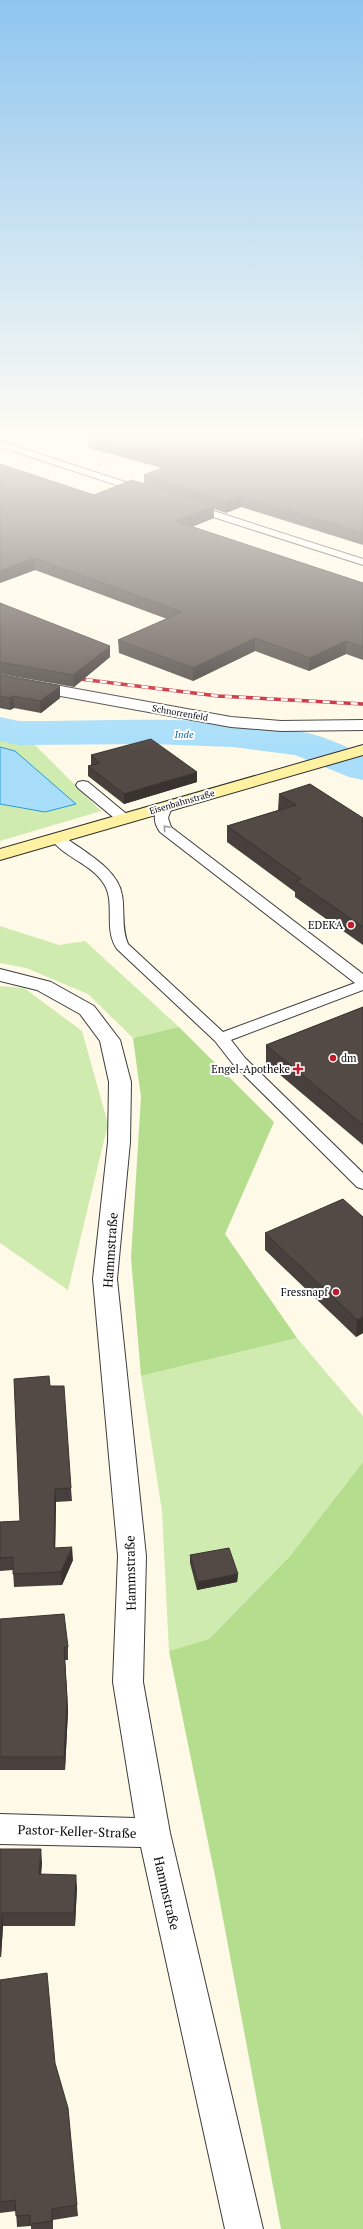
<svg xmlns="http://www.w3.org/2000/svg" width="363" height="2229" font-family="'PT Serif',serif">
  <rect width="100%" height="100%" fill="#fff9e7"/>
  <path fill="#d0ebaf" d="M0,734L30,740L101,811L0,841V804L45,812L15,751L0,747Z
    M0,926L59,945L85,941L179,1027L133,1038L88,994L26,968L0,963Z
    M0,986L24,988L82,1031L108,1124L68,1290L0,1243Z
    M297,1338L363,1416V1462L290,1556L209,1639L169,1651L162,1511L141,1376Z"/>
  <path fill="#b4dd8d" d="M179,1027L274,1122L225,1234L297,1338L141,1376L131,1258L141,1097L133,1038Z
    M363,1462V2229H281L216,1881L169,1651L209,1639L290,1556Z"/>
  <path fill="#a8defa" stroke="#2a98d6" d="M0,747L15,751L76,804L45,812L0,804Z"/>
  <g fill="none" stroke-linecap="round" stroke-linejoin="round">
    <path fill="#a8defa" fill-rule="evenodd" d="M0,717L19,721C113,721 210,714 303,732C324,736 344,746 363,754V780L349,777L295,755L233,747L151,744L19,745L0,741Z"/>
    <g stroke="#3d3d3d" stroke-width="2">
      <path id="service" d="M0,441L147,489L149,491L147,493H141L0,447Z
        M192,504L363,559V565L188,509V505Z
        M83,781L88,782L129,816L131,819L129,822H119L78,788L76,785L78,782Z
        M165,803L172,807L168,818L171,827L363,974V990L231,1040L245,1058L363,1173V1189L357,1187L233,1064L215,1041L117,949C103,929 116,903 104,884C92,864 63,857 50,838L57,834L62,835C82,851 118,868 122,895C125,911 121,928 128,944L223,1032L355,983L160,832C153,822 153,814 160,804Z"/>
    </g>
    <g stroke="#3d3d3d" stroke-width="2">
      <path id="minor" d="M0,675L231,717L281,721L363,720V730L281,731L231,727L0,685Z
        M0,969L51,982L94,1006L120,1040L131,1082L130,1142L117,1279L146,1556L143,1682L170,1833L263,2229H225L141,1847L0,1844V1814L135,1818L113,1682L118,1556L93,1279L108,1142L109,1082L100,1041L80,1014L37,990L0,981Z"/>
    </g>
    <g stroke="#2c2c2c" stroke-width="2">
      <path id="secondary" d="M363,745V755L0,860V849Z"/>
    </g>
    <use href="#service" fill="#fff" fill-rule="evenodd"/>
    <use href="#minor" fill="#fff" fill-rule="evenodd"/>
    <use href="#secondary" fill="#fff1a2" fill-rule="evenodd"/>
    <g stroke="#c11b29" stroke-width="3.5">
      <path id="rail" d="M72,678L218,696L363,704"/>
    </g>
    <use href="#rail" stroke="#fff" stroke-width="2.5" stroke-dasharray="7" stroke-linecap="butt"/>
  </g>
  <path fill="#47403c" d="M88,439H363V545L241,507L226,513L214,509V518L192,527L363,583V660L346,654L309,671L255,651L193,681L119,653L118,640L167,619L35,570L0,583V464L94,495L144,484V475L162,468L89,448Z
    M0,603L110,657L74,687L0,674Z
    M0,675L60,698L41,713L14,708L10,710L0,708Z
    M91,755L197,782L124,804L88,776V766L91,765Z
    M279,794L363,818V945L295,897V892L227,842V826L279,810H278Z
    M363,1007V1145L266,1063V1045Z
    M363,1217V1333L356,1337L265,1250V1233Z
    M50,1386L71,1488L72,1501L56,1502L55,1548L73,1560L62,1585L14,1587L13,1570L0,1571V1522L20,1521Z
    M190,1555L238,1574L237,1582L197,1590L190,1563Z
    M0,1619L68,1647V1660H65L68,1711L65,1770H0Z
    M0,1849L42,1862L41,1874L77,1887L75,1926H3L1,1957H0Z
    M0,1980L55,2063L77,2205L78,2216L53,2220V2229H31V2226L17,2227L16,2211L0,2213Z"/>
  <path fill="#3a3431" d="M241,496V507L226,513V501Z
    M214,506V518L175,533V521Z
    M34,558L35,570L0,583V571Z
    M255,638V651L193,681V668Z
    M346,641V654L309,671L310,658Z
    M110,646V657L74,687L73,675Z
    M60,686V698L41,713L40,701Z
    M13,696L14,708L10,710V698Z
    M197,772V782L124,804V794Z
    M363,1317V1333L356,1337L357,1320Z
    M55,1489L56,1502L55,1561L54,1548Z
    M72,1547L73,1560L62,1585L61,1572Z
    M238,1574L237,1582L197,1590L198,1582Z
    M64,1647L68,1711L65,1770L64,1757Z
    M41,1849L42,1862L40,1887L39,1874Z
    M76,1875L77,1887L75,1926L74,1913Z
    M2,1913L3,1926L1,1957L0,1943Z"/>
  <path fill="#534a46" stroke="#3a3431" d="M98,439H363V533L241,496L226,501L144,475L179,461Z
    M0,464L94,495L132,480L214,506L175,521L363,583V647L346,641L310,658L255,638L193,668L118,640L182,612L34,558L0,571Z
    M0,603L110,646L73,675L0,662Z
    M0,675L60,686L40,701L13,696L10,698L0,696Z
    M151,739L197,772L124,794L88,766L100,763L91,755Z
    M310,784L363,818V927L296,881L301,879L227,826L296,805L279,794Z
    M363,1007V1125L266,1045Z
    M343,1199L363,1217V1317L357,1320L265,1233Z
    M49,1376L50,1386H64L71,1488L55,1489L54,1548L72,1547L61,1572L13,1574V1557L0,1558V1522L20,1521L14,1379Z
    M229,1548L238,1574L198,1582L190,1555Z
    M64,1614L68,1647H64L67,1698L64,1757H0V1619Z
    M0,1849H41L39,1874L76,1875L74,1913H2L0,1943Z
    M47,1973L55,2063L68,2108L77,2205L52,2209V2221L30,2224V2215L16,2216L15,2200L0,2202V1980Z"/>
  <defs><path id="oneway-chevron" d="M-2-3.5L2.5 0L-2 3.5" fill="none" stroke-width="1.6" stroke-linecap="round" stroke-linejoin="round"/></defs>
  <use stroke="#9d9d9d" href="#oneway-chevron" transform="translate(166 828) rotate(-131)"/>
  <linearGradient id="sky" x2="0" y2="1"><stop stop-color="#8ec5ef"/><stop offset="0.58" stop-color="#fffcf4"/><stop offset="1" stop-color="#fffcf4" stop-opacity="0"/></linearGradient>
  <rect width="363" height="751" fill="url(#sky)"/>
  <g fill="#c11b29" stroke="#fff" stroke-width="1.5">
    <circle cx="351" cy="925" r="4"/>
    <circle cx="333" cy="1058" r="4"/>
    <path d="M296 1063h4v4h4v4h-4v4h-4v-4h-4v-4h4z"/>
    <circle cx="336" cy="1292" r="4"/>
  </g>
  <g text-anchor="middle" dominant-baseline="central" stroke-width="4" stroke-linejoin="round" paint-order="stroke">
    <g font-size="9" fill="#0a0a0a" stroke="#fff">
      <text transform="translate(180 713) rotate(10)">Schnorrenfeld</text>
      <text transform="translate(182 802) rotate(-16)">Eisenbahnstraße</text>
    </g>
    <g font-size="10" font-style="italic" fill="#0d67a2" stroke="#fff">
      <text x="184" y="734">Inde</text>
    </g>
    <g font-size="11" fill="#0a0a0a" stroke="#fff" text-anchor="end">
      <text x="343" y="925">EDEKA</text>
      <text x="341" y="1058" text-anchor="start">dm</text>
      <text x="290" y="1069">Engel-Apotheke</text>
      <text x="328" y="1292">Fressnapf</text>
    </g>
    <g font-size="13" fill="#0a0a0a" stroke="#fff">
      <text transform="translate(110 1250) rotate(-86)">Hammstraße</text>
      <text transform="translate(130 1573) rotate(-91)">Hammstraße</text>
      <text transform="translate(77 1831) rotate(2)">Pastor-Keller-Straße</text>
      <text transform="translate(167 1893) rotate(77)">Hammstraße</text>
    </g>
  </g>
</svg>
